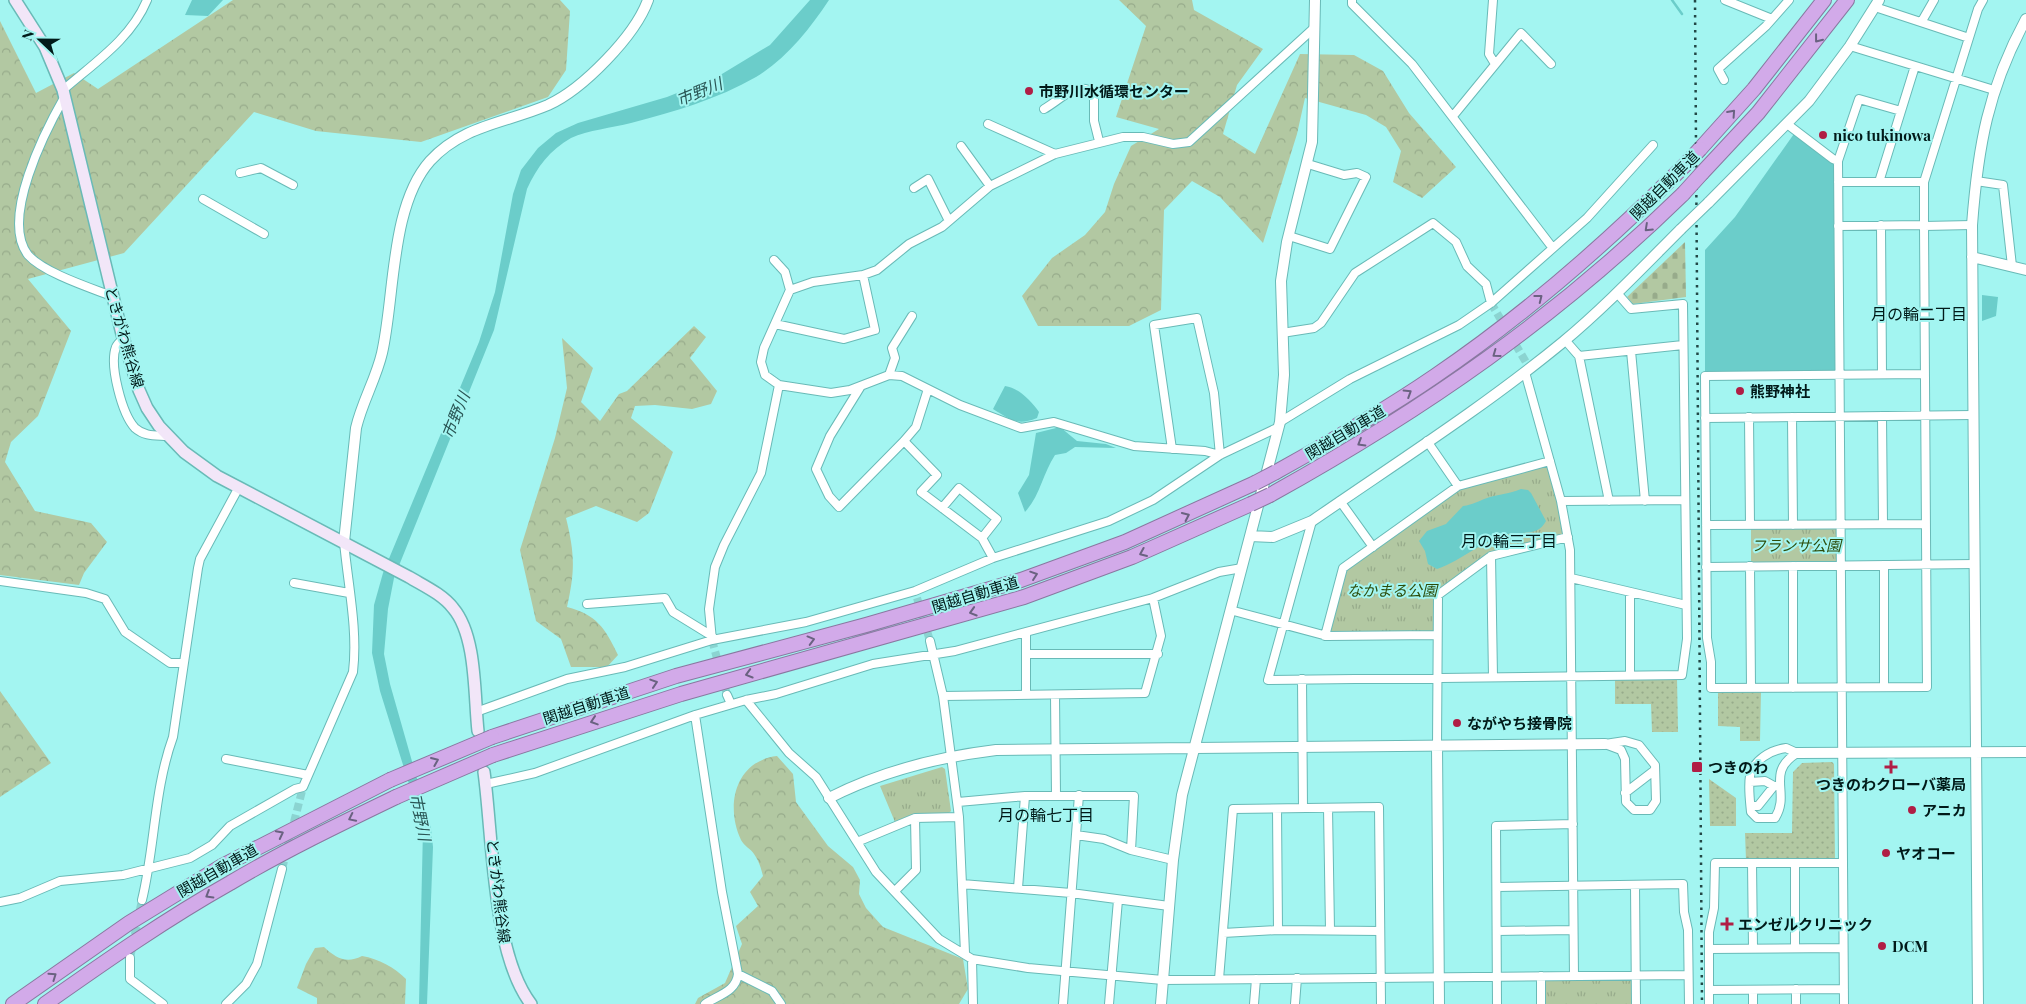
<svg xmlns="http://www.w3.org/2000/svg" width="2026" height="1004" font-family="'Playfair Display','Noto Sans JP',serif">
  <defs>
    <pattern id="grass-dots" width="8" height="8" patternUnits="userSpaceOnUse" patternTransform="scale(1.25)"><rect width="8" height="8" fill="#b2c8a2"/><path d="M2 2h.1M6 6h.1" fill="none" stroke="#97ab8b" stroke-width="1.8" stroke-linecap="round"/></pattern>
    <pattern id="forest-crowns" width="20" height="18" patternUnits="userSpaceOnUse" patternTransform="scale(1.25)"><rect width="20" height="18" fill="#b2c8a2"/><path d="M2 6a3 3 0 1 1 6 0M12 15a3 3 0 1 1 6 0" fill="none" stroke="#97ab8b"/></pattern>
    <pattern id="cemetery-stones" width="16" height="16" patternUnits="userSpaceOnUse" patternTransform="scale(1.25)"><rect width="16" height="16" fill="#b2c8a2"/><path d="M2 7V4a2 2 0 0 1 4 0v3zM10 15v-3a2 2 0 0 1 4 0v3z" fill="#97ab8b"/></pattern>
    <pattern id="park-tufts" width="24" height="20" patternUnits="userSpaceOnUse" patternTransform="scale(1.25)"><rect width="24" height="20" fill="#b2c8a2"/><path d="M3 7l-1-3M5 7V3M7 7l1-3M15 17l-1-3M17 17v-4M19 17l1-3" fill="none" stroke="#97ab8b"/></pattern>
  </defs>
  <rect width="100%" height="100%" fill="#a3f5f1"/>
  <path fill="url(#grass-dots)" d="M1615,678H1677L1678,732H1652L1651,704H1615Z
    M1718,691H1761L1760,741H1740V727L1718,726Z
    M1832,762L1834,764L1835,859L1746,860L1745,833H1792L1793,772L1802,763Z
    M1709,779L1736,798V826H1710Z"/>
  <path fill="url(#forest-crowns)" d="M233,0H560L570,11L566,70L548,97L421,142L316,131L254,112L124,253L28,279L71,331L38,416L11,442L5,462L35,511L91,523L107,542L84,573L79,585L0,575V21L36,93L74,73L98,89Z
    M1119,0H1192L1194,10L1263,49L1237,85L1223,134L1255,154L1300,54L1354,55L1383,71L1409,113L1456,167L1422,198L1393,182L1401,151L1386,127L1366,115L1305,98L1297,134L1263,243L1220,197L1192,181L1164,210L1161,310L1129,326H1038L1022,296L1052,258L1085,235L1105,212L1114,184L1131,146L1159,129L1116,117L1146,26Z
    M694,326L706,337L690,358L717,391L711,404L692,409L655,405L635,406L631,418L673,452L649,513L637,522L596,506L566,518C575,554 575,571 567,607C597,615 605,628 618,655L607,667H571L561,639L536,621L520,550L555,438L567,388L562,338L593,368L581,402L600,421L619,394L627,391Z
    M0,691L51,763L0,797Z
    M777,756L793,774L796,802L828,846L853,867L860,880L859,894L866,908L883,927L963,959L968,989L959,1004H695L698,998L725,983L742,944L736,926L758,906L750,892L763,876C761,868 759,861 754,854C751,849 744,846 741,840C725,806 735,761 777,756Z
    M324,947C336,958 346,964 362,956C379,959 394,967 406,979L405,1004H317V998L297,988L306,964L315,948Z"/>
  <path fill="url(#cemetery-stones)" d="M1685,242L1686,297L1633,304L1627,297Z"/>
  <path fill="url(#park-tufts)" d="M1550,461L1568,537L1491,556L1438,595L1437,635L1327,636L1343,568L1458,486Z
    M1840,524L1841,565L1751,566V525Z
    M942,767L945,769L951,811L949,813L913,814L895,822L880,786Z
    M1636,975V1004H1541V976Z"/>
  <path fill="#6bcdca" d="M192,0H223L208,16L185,15Z
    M810,0H829C809,30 787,58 756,77C718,99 673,112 631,123C612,128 588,130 571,138C550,150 537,167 527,189L494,330L394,578L388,609L384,654L390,684L431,828L433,847L427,1004H419L423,829L380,691L372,653L374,605L383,573L479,342L495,292L513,194L521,170L538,148L556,133L578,123L667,97L717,77L770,45Z
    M1796,131L1838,161L1839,375L1705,376V250L1735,217Z
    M1982,295L1998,297L1996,316L1982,321Z
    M1005,386C1019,388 1031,401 1039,412L1037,418C1017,426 1011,420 993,409Z
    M1060,427L1077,441L1106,444L1116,448L1075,447L1066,453L1055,455C1043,473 1040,496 1025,512L1018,493L1029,475L1036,433Z
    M1521,489L1528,490L1531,493L1546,521C1538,537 1522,531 1508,534C1481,541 1463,560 1437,569L1428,564L1425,551L1419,541L1427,531L1446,524L1463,506C1473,505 1480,500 1490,497C1501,494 1508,494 1521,489Z"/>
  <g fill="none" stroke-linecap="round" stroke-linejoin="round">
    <path stroke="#6bcdca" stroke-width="2.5" d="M1672,0L1682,14"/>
    <path stroke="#8bd4d1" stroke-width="8" stroke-dasharray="8 4" stroke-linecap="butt" d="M1491,303L1530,369
      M917,598L930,641
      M712,640L727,695
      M282,869L303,787
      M130,958L142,900"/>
    <g stroke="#69bab7" stroke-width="10">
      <path id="minor" d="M1352,0V4L1412,64L1552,247
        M1493,0L1489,54L1495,64
        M1725,0L1772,19
        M1875,7L1969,38
        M1922,21L1934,0
        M1850,46L1994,90
        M1724,80L1718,69L1766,26L1789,0
        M63,90C94,63 131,39 147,0
        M65,96C45,131 0,219 28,255C44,273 91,288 114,297
        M1044,109C1060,100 1077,80 1094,93V121L1099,141
        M1453,116L1521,33L1551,64
        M988,124L1055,154
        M1787,124L1833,159L1838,161
        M961,146L990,186
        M240,173L261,168L293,185
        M1976,181L2003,185L2012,266
        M1838,182H1924
        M1879,182L1915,66
        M914,188L928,179L949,221
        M203,199L264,234
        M1881,225L1882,374
        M1838,226L1924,225
        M1924,226L1972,225
        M1289,236L1330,249L1366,177L1357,173L1344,175L1308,164
        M774,260L785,272L790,290L764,348L761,362L765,375L779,385L831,393L850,390L889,375L902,376L960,405L1021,428L1054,422L1134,446L1205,451L1220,455
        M790,290L813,282L863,275L877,270L909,244L942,227L990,186L1055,154L1123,137H1143L1173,144L1189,142L1314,28
        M775,324L844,339L875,330L863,275
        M1282,333L1314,328L1321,323L1355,273L1433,223L1456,242L1467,266L1486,284L1491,303
        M124,338C121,341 117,344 116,347C109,365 122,414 135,428C145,437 156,435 168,436
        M1565,340L1579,356L1683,345
        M1631,351L1645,501
        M1579,356L1609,501
        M1525,372L1561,501L1570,550L1574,976
        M1925,374L1705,376L1707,638L1711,662V688L1927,687L1924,226V182L1978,9L1983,0
        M889,375L895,358L892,348L912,316
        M861,386L830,436L816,469L829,496L839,507L904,441L916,427L928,389
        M1882,416L1883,524
        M1749,417L1750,525
        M1792,417L1793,525
        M1705,418L1973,415
        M1280,422L1350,379L1459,325L1491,303L1587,218L1653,145
        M904,441L937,475L921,492L982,538L993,558
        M1427,441L1458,486
        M1172,449L1154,325L1197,318L1214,393L1220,455
        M1340,501L1373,547
        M1561,501L1685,500
        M942,508L959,488L997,519L982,538
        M1312,521L1268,680L1682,675L1687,639L1683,304L1631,309L1617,293
        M1706,525L1926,524
        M1491,556L1493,677
        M1884,565V687
        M1750,566L1751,688
        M1793,566V688
        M1706,567L1975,564
        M1571,578L1686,605
        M0,581L86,593L105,599L125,632L170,663H183
        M294,583L349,593
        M1630,592V675
        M587,604L665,598L673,612L712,636
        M1230,610L1327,636L1437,635
        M1026,632V695
        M1325,636L1343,568L1458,486L1550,461
        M712,640L709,609L715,567L724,545L761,473L779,385
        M930,641L943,696L959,817L965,953
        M1028,654H1158
        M1302,679L1303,808
        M727,695L731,704
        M1055,695L1056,795
        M943,696L1145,693L1161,636L1153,598
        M746,700L789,753L816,777L876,872L939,939L972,959L973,1004
        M476,712L567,679L625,667L712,640L806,622L915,591L993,558L1109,521L1153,500L1220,455L1279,427
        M695,715L722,892L738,974C736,992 718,995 705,1004
        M1625,741L1639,745L1655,765L1656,801L1650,810H1634L1626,802L1625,759L1621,750L1605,744Z
        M1437,746L1438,595L1491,556L1568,537
        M1786,748L1797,753C1765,773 1791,793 1775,818H1757L1751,812C1750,801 1748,787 1750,776C1753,760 1771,750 1786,748Z
        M226,759L308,775
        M1750,782L1765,781L1774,786
        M486,784L535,773L695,715L746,700L776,694L873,664L955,651L1153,598L1219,572L1242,568
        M1625,793L1655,770
        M958,802L1025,796H1134L1131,850
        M1751,806H1758L1774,786H1780
        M1328,808L1330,930
        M1277,809L1278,930
        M1076,835L1104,839L1131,850L1173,860
        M857,842L915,818L959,817
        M1752,863L1753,948
        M1795,863V948
        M962,884L1071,893L1169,906
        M1635,885L1636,1004
        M1497,887L1683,884L1684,912L1688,930L1689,1004
        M1018,888L1025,796
        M896,890L916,870L915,818
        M142,900C155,847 154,789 173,737L198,568L200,559L239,487
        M0,902L20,898L60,881L123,875L190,858L212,845L230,826L295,789L303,787L353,672C358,630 348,585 344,542
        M1497,931L1573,930
        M1223,933L1278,930L1380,931
        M1709,949L1843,948
        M130,958V979L163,1004
        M972,959L1028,968L1163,980L1688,975
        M738,974L772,991L781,1004
        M1541,976V1004
        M1219,979L1233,809L1379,807L1381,1004
        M1796,989V1004
        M1709,990L1844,989
        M1753,990V1004
        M226,1004L246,984L257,964L282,869
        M1063,1004L1079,795
        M1109,1004L1118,900
        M1254,1004L1256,979
        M1295,1004L1297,978
        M1497,1004L1496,826L1573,824
        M1709,1004V932L1714,908L1715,863H1842
        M1844,1004L1838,161L1859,99L1901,111"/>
    </g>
    <g stroke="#69bab7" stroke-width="12">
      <path id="tertiary" d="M1708,203L1809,101L1850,46L1879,0
        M1972,257L2026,270
        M1250,536L1273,537L1312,521C1396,463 1484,407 1563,342C1605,307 1643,267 1681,229
        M344,542L356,428C362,402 376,379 382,353C395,296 390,206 430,161C463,125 506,123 548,105C583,89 635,36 648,0
        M1437,746L1439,1004
        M1797,753L2026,752
        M829,798C882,771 938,757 996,750L1605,744
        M1161,1004L1173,860L1182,795L1280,422L1284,375L1281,281L1287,242L1312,142L1315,0
        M1978,1004L1972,225C1978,146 1988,89 2026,19"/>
    </g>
    <g stroke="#69bab7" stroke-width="14">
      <path id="secondary" d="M15,0L45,47L63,90L122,334L139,390L147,408L159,426L184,452L217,476L409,577C424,586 442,594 453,608C477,636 474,696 478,731
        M484,772C493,837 492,953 531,1004"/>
    </g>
    <g stroke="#8978a0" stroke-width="16">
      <path id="motorway" d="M1700,149L1754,89L1824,0
        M1702,173L1758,113L1847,0
        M1276,472C1330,442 1384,411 1435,376C1525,315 1607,243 1684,166
        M1270,495C1425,409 1556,318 1683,194
        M492,737L676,676L866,625L1021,580L1125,542L1255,483
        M493,755L681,694L1024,597L1132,557L1251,504
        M13,1004L129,923L222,866L390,780
        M45,1004C106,961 166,919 230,883C284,851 340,824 396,797"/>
    </g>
    <use href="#minor" stroke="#fff" stroke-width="8"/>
    <use href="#tertiary" stroke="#fff" stroke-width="10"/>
    <use href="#secondary" stroke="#f2e6f8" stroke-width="11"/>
    <use href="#motorway" stroke="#d2aae9" stroke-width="14"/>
    <path stroke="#224745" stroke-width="2.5" stroke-dasharray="2.5 5" stroke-linecap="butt" d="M1695,0L1702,1004"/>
    <g stroke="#69bab7" stroke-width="12" stroke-linecap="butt">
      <path id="tertiary-bridge" d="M1681,229L1708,203"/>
    </g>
    <g stroke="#8978a0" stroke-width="16" stroke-linecap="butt">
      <path id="motorway-bridge" d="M1684,166L1700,149
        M1683,194L1702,173
        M1255,483L1276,472
        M1251,504L1270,495
        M390,780L492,737
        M396,797L493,755"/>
    </g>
    <use href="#tertiary-bridge" stroke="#fff" stroke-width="10"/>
    <use href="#motorway-bridge" stroke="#d2aae9" stroke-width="14"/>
  </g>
  <defs><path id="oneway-chevron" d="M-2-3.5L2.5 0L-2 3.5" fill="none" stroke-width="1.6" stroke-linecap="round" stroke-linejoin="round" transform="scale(1.25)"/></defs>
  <g stroke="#6a6281">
    <use href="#oneway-chevron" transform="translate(1818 39) rotate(128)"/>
    <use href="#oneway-chevron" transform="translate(1732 113) rotate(-48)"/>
    <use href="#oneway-chevron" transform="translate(1648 228) rotate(137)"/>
    <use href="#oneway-chevron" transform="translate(1539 298) rotate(-38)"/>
    <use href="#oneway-chevron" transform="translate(1496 354) rotate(144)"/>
    <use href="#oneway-chevron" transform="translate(1408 393) rotate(-32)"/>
    <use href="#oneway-chevron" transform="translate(1361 443) rotate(149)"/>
    <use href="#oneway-chevron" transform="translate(1186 516) rotate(-25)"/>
    <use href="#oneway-chevron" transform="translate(1143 553) rotate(157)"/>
    <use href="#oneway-chevron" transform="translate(1034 575) rotate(-19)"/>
    <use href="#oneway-chevron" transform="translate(973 612) rotate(163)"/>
    <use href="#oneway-chevron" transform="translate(811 640) rotate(-15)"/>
    <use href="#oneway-chevron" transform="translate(749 674) rotate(164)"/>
    <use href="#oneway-chevron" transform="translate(654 683) rotate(-18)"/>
    <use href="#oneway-chevron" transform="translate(594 721) rotate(162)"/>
    <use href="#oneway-chevron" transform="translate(435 761) rotate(-23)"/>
    <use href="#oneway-chevron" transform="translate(352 818) rotate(154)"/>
    <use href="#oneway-chevron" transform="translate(280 834) rotate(-27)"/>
    <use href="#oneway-chevron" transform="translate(209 895) rotate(149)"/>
    <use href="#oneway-chevron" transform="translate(53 976) rotate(-35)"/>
  </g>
  <g fill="#b01e45" stroke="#a3f5f1" stroke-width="2">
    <circle cx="1029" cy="91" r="5"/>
    <circle cx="1823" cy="135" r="5"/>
    <circle cx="1740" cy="391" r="5"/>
    <circle cx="1457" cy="723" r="5"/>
    <rect x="1691" y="761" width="12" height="12" rx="2.5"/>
    <path d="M1888.5 759.5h5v5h5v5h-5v5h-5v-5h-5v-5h5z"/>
    <circle cx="1912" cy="810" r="5"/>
    <circle cx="1886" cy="853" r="5"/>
    <path d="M1724.5 916.5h5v5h5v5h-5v5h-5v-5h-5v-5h5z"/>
    <circle cx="1882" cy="946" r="5"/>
  </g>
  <g text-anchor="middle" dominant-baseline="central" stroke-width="4" stroke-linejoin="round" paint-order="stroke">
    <g font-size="15" font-weight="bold" fill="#011a19" stroke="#a3f5f1" text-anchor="start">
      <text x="1039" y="91">市野川水循環センター</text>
      <text x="1833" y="135">nico tukinowa</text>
      <text x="1750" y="391">熊野神社</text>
      <text x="1467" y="723">ながやち接骨院</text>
      <text x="1708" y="767">つきのわ</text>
      <text x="1891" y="784" text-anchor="middle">つきのわクローバ薬局</text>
      <text x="1922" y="810">アニカ</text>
      <text x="1896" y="853">ヤオコー</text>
      <text x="1738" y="924">エンゼルクリニック</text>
      <text x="1892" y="946">DCM</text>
    </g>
    <g font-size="15" fill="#011a19" stroke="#a3f5f1">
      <text transform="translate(1664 185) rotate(-45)">関越自動車道</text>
      <text transform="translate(125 337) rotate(74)">ときがわ熊谷線</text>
      <text transform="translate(1345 432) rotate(-31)">関越自動車道</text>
      <text transform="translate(975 594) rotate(-17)">関越自動車道</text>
      <text transform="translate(586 705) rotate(-18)">関越自動車道</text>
      <text transform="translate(217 870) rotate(-30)">関越自動車道</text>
      <text transform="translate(499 891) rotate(83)">ときがわ熊谷線</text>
    </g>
    <g font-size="15" font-style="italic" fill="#2c4c0a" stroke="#a3f5f1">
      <text x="1796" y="545">フランサ公園</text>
      <text x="1392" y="590">なかまる公園</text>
    </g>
    <g font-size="16" font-style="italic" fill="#2a5655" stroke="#a3f5f1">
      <text transform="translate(699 91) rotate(-22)">市野川</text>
      <text transform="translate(455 415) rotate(-68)">市野川</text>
      <text transform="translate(421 817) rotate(79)">市野川</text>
    </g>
    <g font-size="16" fill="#011a19" stroke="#a3f5f1">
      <text x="1919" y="313">月の輪二丁目</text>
      <text x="1509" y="540">月の輪三丁目</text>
      <text x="1046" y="814">月の輪七丁目</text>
    </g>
  </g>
  <g transform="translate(40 40) rotate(292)" stroke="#a3f5f1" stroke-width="4" paint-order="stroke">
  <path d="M0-4L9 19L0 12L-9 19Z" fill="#011a19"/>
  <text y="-8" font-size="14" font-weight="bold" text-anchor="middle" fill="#011a19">N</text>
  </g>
</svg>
